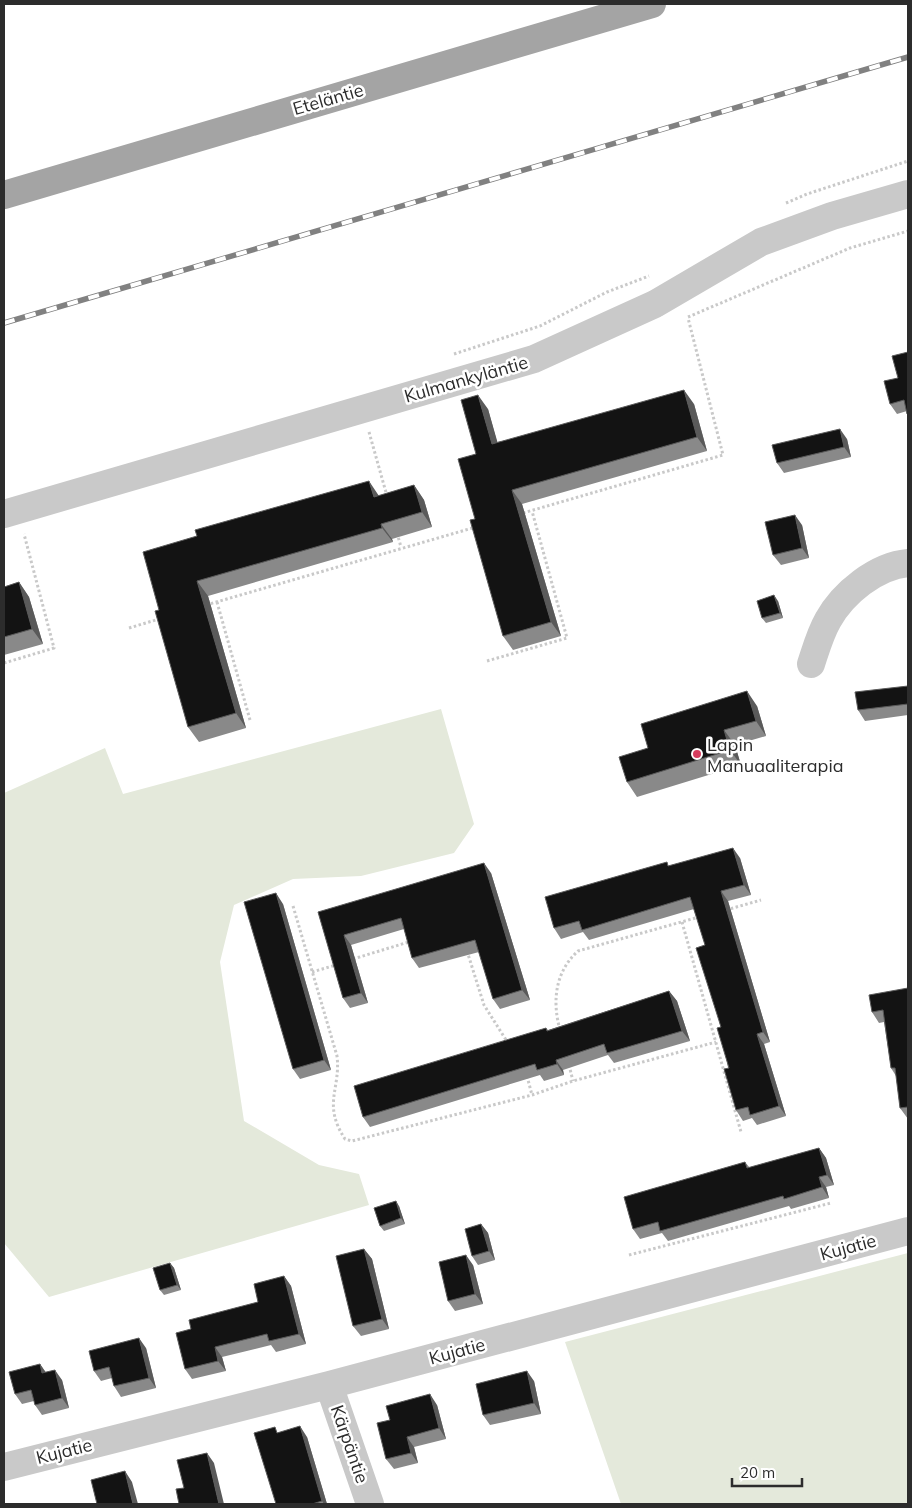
<svg xmlns="http://www.w3.org/2000/svg" width="912" height="1508" font-family="Mulish,sans-serif">
  <rect width="100%" height="100%" fill="#fff"/>
  <path fill="#e4e9db" d="M441,709L474,824L454,853L361,876L293,879L234,905L220,962L244,1121L319,1165L359,1174L369,1205L49,1297L4,1243V793L105,748L123,794Z
    M908,1253V1504H621L565,1342Z"/>
  <g fill="none" stroke-linecap="round" stroke-linejoin="round">
    <path stroke="#c9c9c9" stroke-width="3" stroke-dasharray="2.5 2.5" stroke-linecap="butt" d="M786,203L807,194L908,161
      M688,317L850,248L908,231
      M454,354L540,326L607,292L649,276
      M369,432L387,496
      M523,513L723,455L688,318
      M397,533L401,547
      M217,602L250,720
      M206,605L476,527
      M129,628L159,619
      M487,661L567,638L532,511
      M4,663L54,648L24,534
      M293,906L337,1056C341,1089 322,1104 345,1139L352,1141L532,1095L573,1081L716,1042
      M726,910L761,900
      M682,922L741,1132
      M467,951L484,1005L508,1043
      M353,959L412,941
      M312,972L336,965
      M560,1030C552,1001 555,972 578,951L699,917
      M569,1065L573,1081
      M527,1076L532,1095
      M629,1255L831,1203"/>
    <path stroke="#c9c9c9" stroke-width="28" d="M4,514L534,359L655,304L761,242L832,216L908,194
      M811,664C816,649 820,634 828,620C843,593 876,566 908,563
      M329,1385L370,1504
      M4,1467L329,1385L908,1231"/>
    <path stroke="#a4a4a4" stroke-width="28" d="M4,195L652,4"/>
    <g stroke="#818181" stroke-width="5.5">
      <path id="rail" d="M4,323L908,57"/>
    </g>
    <use href="#rail" stroke="#fff" stroke-width="4" stroke-dasharray="11" stroke-linecap="butt"/>
  </g>
  <path fill="#898989" d="M908,352V415L907,411L897,414L890,404L898,378Z
    M694,404L707,451L522,504L561,636L513,650L503,636L475,519L488,409L497,442Z
    M847,439L851,457L784,473L777,463Z
    M414,485L424,500L432,527L392,539L393,542L208,596L246,728L199,742L188,727L159,610L197,536L379,496Z
    M802,525L809,558L781,565L773,555Z
    M19,582L29,597L43,644L4,655V587Z
    M778,601L783,618L766,623L762,618Z
    M908,686V715L865,721L858,710Z
    M757,706L766,736L735,745L741,765L637,797L627,782Z
    M740,858L751,895L728,901L770,1042L764,1044L786,1116L757,1125L752,1118L743,1121L736,1110L705,945L694,909L589,940L583,932L561,939L554,928L670,866Z
    M491,873L530,1000L500,1009L493,999L479,952L419,968L412,958L404,929L351,945L368,1003L350,1008L343,998L318,912Z
    M283,904L331,1070L300,1079L293,1069Z
    M908,988V1119L900,1108L896,1076L891,1068L884,1022L879,1023L872,1012Z
    M669,991L677,1001L690,1041L614,1063L608,1055L563,1070L564,1075L544,1081L540,1075L370,1127L363,1117L546,1028L548,1030Z
    M819,1148L826,1158L834,1185L826,1187L829,1198L791,1209L789,1206L668,1241L662,1233L640,1239L633,1229L745,1162L750,1168Z
    M399,1206L405,1224L384,1231L380,1226Z
    M481,1224L488,1233L495,1260L478,1265L472,1256Z
    M364,1249L372,1259L389,1329L361,1336L353,1326Z
    M170,1263L174,1268L181,1290L164,1295L160,1290Z
    M473,1265L483,1304L455,1311L448,1301Z
    M284,1276L291,1286L306,1344L276,1352L271,1345L222,1357L226,1371L192,1379L185,1369L191,1329L258,1302Z
    M146,1348L156,1388L121,1397L114,1386L112,1378L101,1381L94,1371Z
    M40,1364L46,1373L62,1380L69,1408L42,1415L35,1405L34,1401L22,1404L15,1394Z
    M534,1381L541,1414L490,1425L483,1415Z
    M437,1405L446,1439L414,1447L418,1463L394,1469L386,1459Z
    M279,1432L307,1437L327,1504H276Z"/>
  <path fill="#5a5a5a" d="M684,390L694,404L707,451L697,437Z
    M478,395L488,409L502,458L492,444Z
    M840,429L847,439L851,457L844,447Z
    M369,481L379,496L374,497Z
    M414,485L424,500L432,527L422,512Z
    M512,490L522,504L561,636L551,622Z
    M795,515L802,525L809,558L802,548Z
    M381,524L392,539L393,542L382,528Z
    M197,581L208,596L246,728L236,713Z
    M19,582L29,597L43,644L32,629Z
    M774,595L778,601L783,618L780,613Z
    M747,691L757,706L766,736L756,721Z
    M724,730L735,745L741,765L730,750Z
    M733,848L740,858L751,895L744,885Z
    M484,863L491,873L530,1000L522,990Z
    M721,891L728,901L770,1042L763,1032Z
    M276,893L283,904L331,1070L324,1060Z
    M344,935L351,945L368,1003L361,993Z
    M669,991L677,1001L690,1041L682,1031Z
    M757,1034L764,1044L786,1116L779,1106Z
    M556,1060L563,1070L564,1075L557,1064Z
    M819,1148L826,1158L834,1185L827,1175Z
    M819,1177L826,1187L829,1198L822,1187Z
    M396,1201L399,1206L405,1224L401,1218Z
    M481,1224L488,1233L495,1260L489,1251Z
    M364,1249L372,1259L389,1329L382,1319Z
    M466,1255L473,1265L483,1304L475,1294Z
    M170,1263L174,1268L181,1290L177,1285Z
    M284,1276L291,1286L306,1344L299,1334Z
    M139,1338L146,1348L156,1388L149,1378Z
    M215,1347L222,1357L226,1371L218,1361Z
    M40,1364L47,1374L42,1373Z
    M55,1370L62,1380L69,1408L62,1398Z
    M527,1371L534,1381L541,1414L534,1403Z
    M430,1394L437,1405L446,1439L439,1428Z
    M300,1426L307,1437L327,1504H324L322,1501Z
    M407,1437L414,1447L418,1463L411,1453Z
    M207,1453L214,1463L224,1504H219Z
    M125,1471L132,1482L138,1504H133Z"/>
  <path fill="#131313" stroke="#5a5a5a" d="M908,352V414H907L904,400L890,404L884,381L898,378L892,356Z
    M684,390L697,437L512,490L551,622L503,636L470,520L475,519L458,459L476,454L461,400L478,395L492,444Z
    M840,429L844,447L777,463L772,445Z
    M369,481L374,497L414,485L422,512L381,524L382,528L197,581L236,713L188,727L155,611L159,610L143,552L197,536L195,530Z
    M795,515L802,548L773,555L765,522Z
    M19,582L32,629L4,637V587Z
    M774,595L780,613L762,618L757,601Z
    M908,686V704L858,710L855,692Z
    M747,691L756,721L724,730L730,750L627,782L619,757L648,748L641,724Z
    M733,848L744,885L721,891L763,1032L757,1034L779,1106L750,1115L748,1107L736,1110L724,1069L729,1068L717,1028L721,1027L696,948L705,945L690,897L582,930L579,921L554,928L545,897L667,862L668,866Z
    M484,863L522,990L493,999L475,940L412,958L401,918L344,935L361,993L343,998L318,912Z
    M276,893L324,1060L293,1069L244,902Z
    M908,988V1107L900,1108L895,1068H891L883,1010L872,1012L869,995Z
    M669,991L682,1031L607,1053L604,1044L556,1060L557,1064L537,1070L535,1064L363,1117L354,1086L546,1028L547,1031Z
    M819,1148L827,1175L819,1177L822,1187L784,1199L783,1196L660,1231L658,1222L633,1229L624,1197L745,1162L747,1168Z
    M396,1201L401,1218L380,1226L374,1208Z
    M481,1224L489,1251L472,1256L465,1229Z
    M364,1249L382,1319L353,1326L336,1256Z
    M466,1255L475,1294L448,1301L439,1262Z
    M170,1263L177,1285L160,1290L153,1268Z
    M284,1276L299,1334L269,1341L267,1334L215,1347L218,1361L185,1369L176,1333L191,1329L189,1320L258,1302L254,1284Z
    M139,1338L149,1378L114,1386L109,1367L94,1371L89,1351Z
    M40,1364L42,1373L55,1370L62,1398L35,1405L31,1390L15,1394L9,1372Z
    M527,1371L534,1403L483,1415L476,1384Z
    M430,1394L439,1428L407,1437L411,1453L386,1459L377,1423L390,1420L386,1406Z
    M300,1426L322,1501L312,1504H276L254,1433L275,1427L277,1433Z
    M207,1453L219,1504H179L176,1489L184,1488L177,1460Z
    M125,1471L133,1504H97L91,1480Z"/>
  <circle fill="#d53c5d" stroke="#fff" stroke-width="2" cx="697" cy="754" r="5"/>
  <g text-anchor="middle" dominant-baseline="central" stroke-width="5" stroke-linejoin="round" paint-order="stroke">
    <g font-size="18" fill="#2c2c2c" stroke="#fff">
      <text transform="translate(328 99) rotate(-16)">Eteläntie</text>
      <text transform="translate(466 379) rotate(-16)">Kulmankyläntie</text>
      <text transform="translate(848 1247) rotate(-15)">Kujatie</text>
      <text transform="translate(457 1351) rotate(-15)">Kujatie</text>
      <text transform="translate(350 1444) rotate(71)">Kärpäntie</text>
      <text transform="translate(64 1451) rotate(-14)">Kujatie</text>
    </g>
    <g font-size="18" fill="#2c2c2c" stroke="#fff" text-anchor="start">
      <text x="707" y="744">Lapin<tspan x="707" dy="21">Manuaaliterapia</tspan></text>
    </g>
  </g>
  <rect width="912" height="1508" fill="none" stroke="#2c2c2c" stroke-width="10"/>
  <path d="M732 1478v8h70v-8" fill="none" stroke="#2c2c2c" stroke-width="2.5"/>
  <text x="740" y="1478" font-size="15" fill="#2c2c2c" stroke="#ffffff" stroke-width="4" paint-order="stroke">20 m</text>
</svg>
